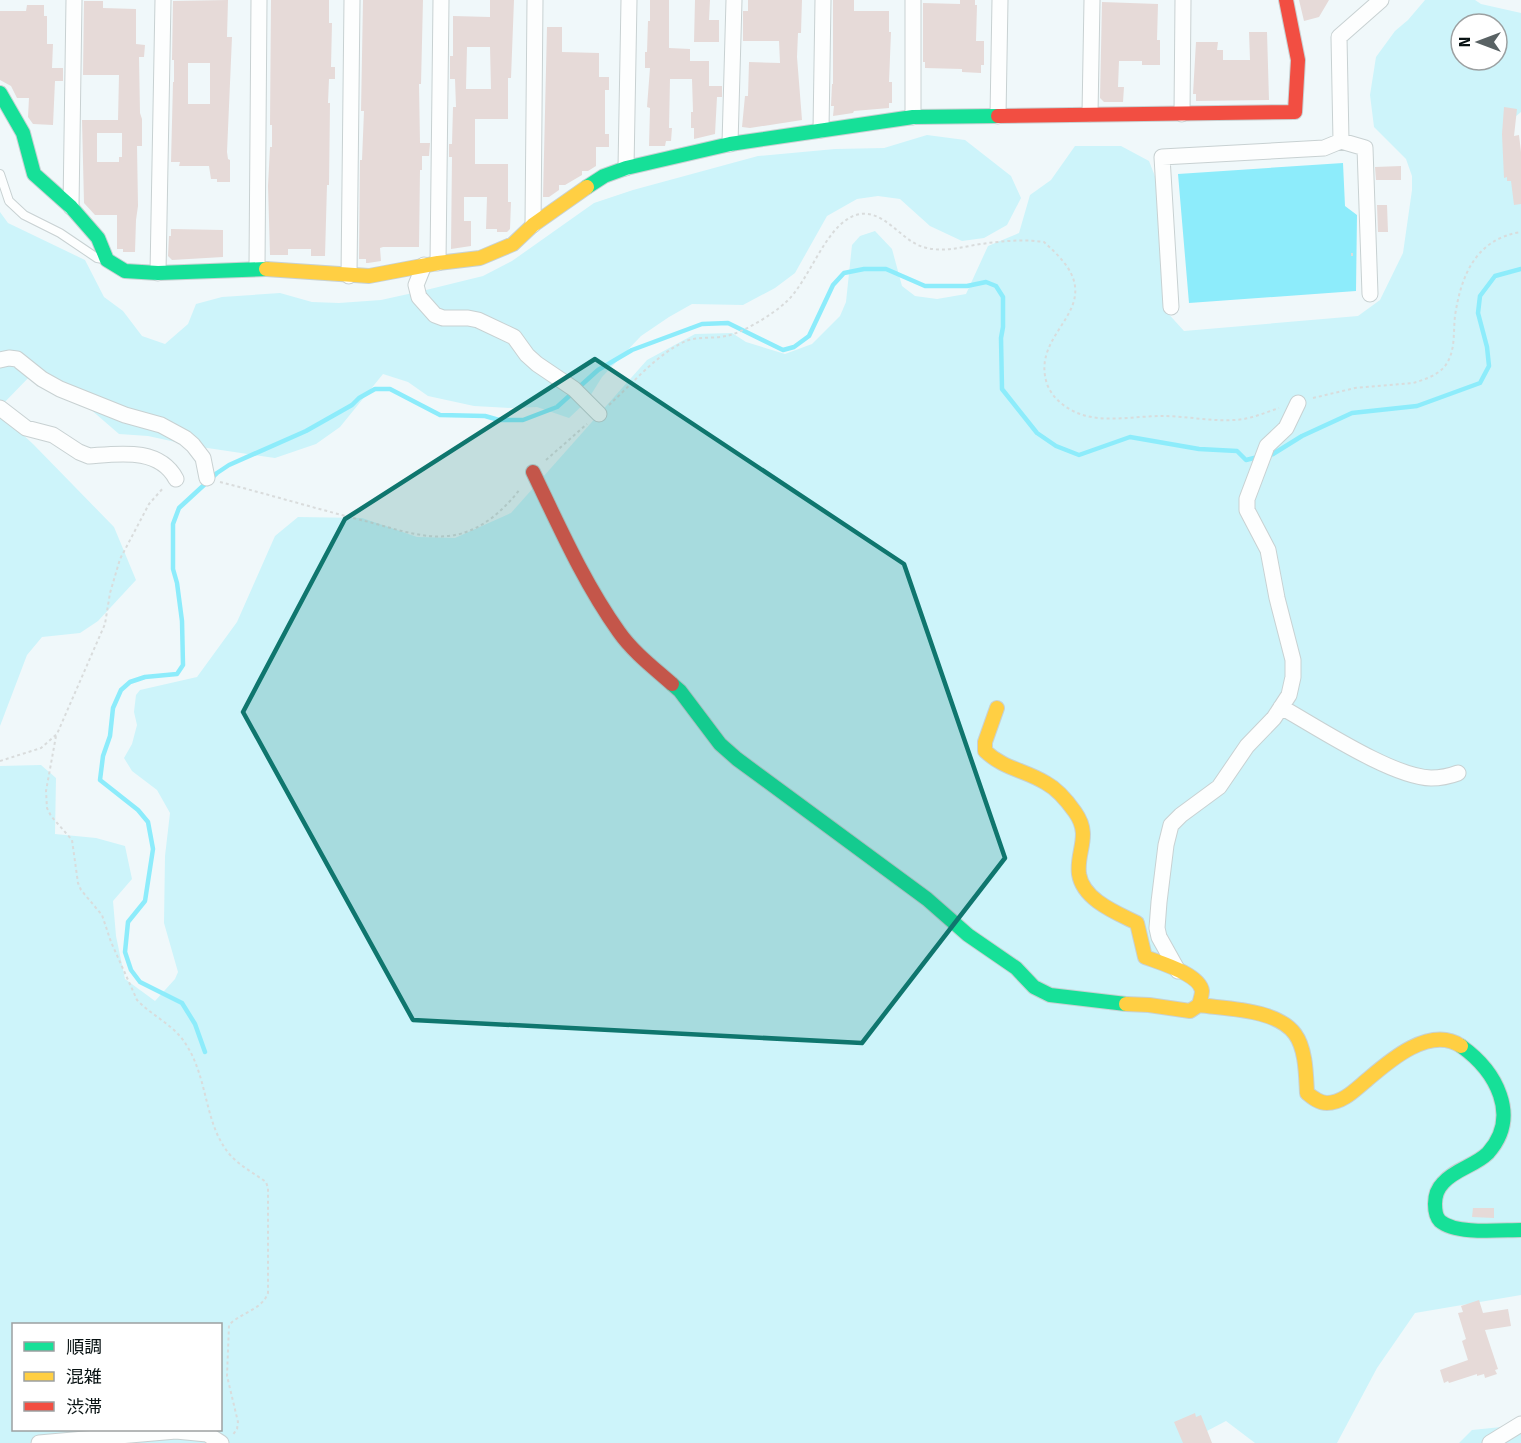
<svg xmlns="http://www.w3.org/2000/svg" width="1521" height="1443" font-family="'Fira Sans','Noto Sans JP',sans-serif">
  <rect width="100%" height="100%" fill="#f0f8fa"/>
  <path fill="#cdf4fa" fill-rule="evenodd" d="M1425,0H1475L1481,4L1521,13V112L1509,122L1521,188V1295L1415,1313L1377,1368L1337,1443H1255L1226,1421L1184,1443H0V766L41,765L56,778L55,834L96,838L125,846L132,879L113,901L116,936L125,979L155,1001L175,979L178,972L164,923L165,856L170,813L157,790L132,771L124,758L132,744L137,725L134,712L136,695L140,690L197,677L237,622L275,536L298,517L362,518L417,537L455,538L511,513L647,360L695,334L732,333L746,342L785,354L812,344L840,316L846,302L852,245L860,236L875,231L892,249L902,286L915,296L937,299L966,294L988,246L1019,233L1030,195L1051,180L1075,146H1121L1149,161L1163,197L1165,310L1184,331L1358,316L1380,300L1403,253L1412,190V176L1406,159L1374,127L1370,95L1376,57L1395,31L1408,20ZM1461,24H1497V60H1461ZM14,1324H220V1430H14Z
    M927,135L965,140L1011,176L1021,198L1007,225L984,238L962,241L930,226L900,199L878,196L857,199L827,216L795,273L775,288L743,305L692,304L669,317L641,336L602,377L587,401L569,418L537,407L512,408L474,406L428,396L408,382L383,374L340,427L316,444L275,458L194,446L148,436L119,434L82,402L34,372L0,407V212L8,223L85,260L104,297L123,311L142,336L165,344L188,324L196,304L222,297L280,293L312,302L339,303L381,300L422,291L483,276L512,261L594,203L633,190L758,156L835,149L884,148Z
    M0,413L34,445L114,527L136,580L98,621L80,633L42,637L27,655L0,726Z
    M1521,1425V1443H1459L1472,1430Z"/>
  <path fill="#8decfb" d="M1343,163L1345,206L1357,215L1356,291L1189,303L1178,174Z"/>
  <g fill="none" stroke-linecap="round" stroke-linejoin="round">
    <path stroke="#8decfb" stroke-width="4.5" d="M1266,456L1273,454L1302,436L1352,413L1417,406L1480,383L1489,366L1487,347L1478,313L1480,296L1495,276L1521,269
      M205,1052L195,1024L182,1003L140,982L131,970L125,952L128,922L145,901L153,849L148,822L138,810L100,780L103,756L110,736L113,708L121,690L130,682L145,677L177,674L183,665L182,621L177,583L173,569V524L179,508L217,473L229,465L306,431L352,405L359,398L375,389H390L440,415L485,416L499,420H523L557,407L598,370L632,350L702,324L728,323L783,350L794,347L809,336L833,285L844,273L864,269H886L925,286H967L986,282L996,286L1003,297V327L1001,338L1002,389L1037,433L1056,446L1079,455L1130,437L1199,449L1237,451L1246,460L1258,457"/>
  </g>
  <path fill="#e6dad8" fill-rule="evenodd" d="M228,0L227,37H232L227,152L228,159L230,160V182H217V179H211L209,166H179L180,162H171L173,82H174V60H172L173,1ZM188,63H210V104H188Z
    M271,0H329V23H332L331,67H335V79H329L328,103H330L329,185H327L325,256H311V249H288V255H270L268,186L270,147H272V125H270Z
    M363,0H423L421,84H419L420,143H430L429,156H422V170H420L419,247H383L380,248L381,261L368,263H366V259H359L360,160H362L364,111H361Z
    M490,0H514L511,78H508V119H475V164H508V202H511L510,229L507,232H497V229H486L487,197H464V221H471V246L451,249L452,157H449V144H452L453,107H456L455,79H450V56H453V16L490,17ZM467,47H490L491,89H466Z
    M650,0H669V48L690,49V61H709V86H722V97H717L715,134L694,139V128H691V112H693L692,79H670L669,128H672L671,141H666L665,146H649L650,108L647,107L650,68H645V52H647L648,21H650Z
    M695,0H710L709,20H719V42H694Z
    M748,0H802L801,33H798L797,57L802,120L750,128L742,127L745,96H748L749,62L780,63L779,41H743V11H748Z
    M833,0H854V11H889V32H891L889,82H892V103H889V108L854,111L853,113L833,116L834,106H831L832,84H833Z
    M960,0H975V5H977L976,41H984V65H981V73L962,72V69L925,68V62H923V3L960,4Z
    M1299,0H1329L1319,17L1304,21Z
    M84,1H103V8L136,9V44L145,45L144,57H139L140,113L142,119V146H137L138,206L136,220L135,252H123V249H117V215H95L84,203L82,120H118L119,75H83ZM97,133H122V157H119V162H97Z
    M1102,2L1158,4L1157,40H1160V65H1142V61H1119L1118,87H1124L1123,102H1104L1100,98Z
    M27,5H44V16H47V44H53L52,68H63V81H55L53,125L33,124L28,117L29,98H17L11,86L0,80V11H26Z
    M547,27H562V52L599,53V77H609V90H605V134H609V147H596V166L588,171H582V175L565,185H559V190L549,197H543Z
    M1249,32H1267L1269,100L1196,101V94H1193L1196,42H1218L1217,50H1223V60H1250Z
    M1504,107L1517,109L1514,136L1519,135L1521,152V204L1514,205L1511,181H1507V177L1504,178L1502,134Z
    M1401,166V180H1376L1375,167Z
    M1377,205H1387L1388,232H1378Z
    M171,229L223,230V257L172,260L168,256L169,236H171Z
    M1473,1208H1494V1218L1472,1217Z
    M1479,1300L1483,1313L1508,1309L1511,1326L1485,1330L1498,1369L1495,1370L1497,1374L1485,1378L1484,1374L1477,1376V1374L1449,1383L1448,1381L1444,1383L1440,1370L1468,1360L1462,1341L1466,1339L1458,1313L1463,1312L1461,1306Z
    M1195,1413L1196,1417L1201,1415L1212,1443H1183L1174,1422Z"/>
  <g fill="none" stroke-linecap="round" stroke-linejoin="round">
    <g stroke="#c8d1d2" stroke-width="10">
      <path id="lane" d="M0,174L9,201L24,215L60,233L97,258L103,259"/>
    </g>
    <g stroke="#c8d1d2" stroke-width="17">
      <path id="street" d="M1090,114L1092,0
        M1182,114L1183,0
        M998,116L1000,0
        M913,117V0
        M821,130L823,0
        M1341,141L1339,37L1381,0
        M730,144L734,0
        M626,168L629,0
        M71,207L74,0
        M533,225L535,0
        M438,263L441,0
        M424,265L416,285L419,297L435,315L443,318H468L478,320L514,337L527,355L537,364L574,389L599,414
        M257,268L259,0
        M158,273L163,0
        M349,276L352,0
        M1171,307L1162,157L1324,148L1341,141L1365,148L1370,294
        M0,360L9,358L17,359L42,379L60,389L125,415L161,425L185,438L193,445L203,458L207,478
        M0,408L26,428L53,435L79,452L89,456C118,454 159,447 176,479
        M1281,707C1317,727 1392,777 1431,778C1441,778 1450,776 1458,773
        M1178,971L1159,937L1157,928L1159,902L1166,845L1171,825L1181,815L1219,787L1247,746L1274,718L1289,695L1293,677V660L1277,598L1268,550L1247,510V499L1267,446L1286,428L1298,403
        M39,1443L176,1431L207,1434L221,1443
        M1490,1443L1521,1424"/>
    </g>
    <g stroke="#c8d1d2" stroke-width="16">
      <path id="fast" d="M0,93L23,133L34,174L71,207L98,238L107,260L125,271L158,273L266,269
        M587,187L604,176L626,168L730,144L913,117L998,116
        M672,684L680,691L720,744L737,759L927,899L968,935L1016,968L1034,987L1050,995L1126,1004
        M1461,1046C1496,1071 1521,1116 1488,1153C1475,1166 1455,1169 1443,1183C1437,1189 1435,1196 1435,1204C1435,1210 1436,1217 1440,1221C1456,1235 1501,1230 1521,1230"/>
    </g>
    <g stroke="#c8d1d2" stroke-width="16">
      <path id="slow" d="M266,269L369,276L438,263L480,258L513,244L533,225L587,187
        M997,708L985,742V751C1004,769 1025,770 1046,783C1057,789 1068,802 1075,812C1092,836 1076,851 1079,874C1083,900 1117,913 1137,923L1145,957C1158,962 1200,974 1202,991C1202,995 1200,1001 1199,1005L1190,1011L1149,1005L1126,1004
        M1199,1005C1227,1009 1277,1009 1295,1034C1306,1049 1306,1075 1307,1093C1313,1098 1319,1103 1327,1103C1343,1103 1356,1089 1367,1080C1389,1061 1430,1025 1461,1046"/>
    </g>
    <g stroke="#c8d1d2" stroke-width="16">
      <path id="jam" d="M998,116L1295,112L1298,60L1286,0
        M533,472C559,526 584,583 619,632C633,652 654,668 672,684"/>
    </g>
    <path stroke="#d9dcdc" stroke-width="2" stroke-dasharray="3 3" stroke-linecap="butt" d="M1352,256V250
      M1313,398L1355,388L1413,383C1424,380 1438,375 1445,366C1456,351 1453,333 1455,316C1461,275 1476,239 1521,232
      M609,405C632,384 658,353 686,341C699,336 713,339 726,336C743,333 773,314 785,303C810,281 825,225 856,215C883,207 900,240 923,247C943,253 961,247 981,244C1002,241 1024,239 1044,242C1055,252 1068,264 1073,278C1087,317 1032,338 1047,384C1052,398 1066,409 1080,414C1105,423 1135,416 1162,416C1188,416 1217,423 1244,419C1255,417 1267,412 1279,408
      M546,460L587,424
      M220,482C267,494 314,508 361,520C391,527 424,541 455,535C482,530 504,510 520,489
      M56,736L46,791L47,808L51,816L72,840L78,883L81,890L102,915L111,942L137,1000C153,1017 175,1025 187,1046C209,1081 204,1127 232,1157C242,1167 255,1174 266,1182L268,1188V1293C262,1310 240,1313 229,1325L227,1376L238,1422L237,1429L232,1436
      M0,761L41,748L57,734L105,624L110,593L120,559L149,504L164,487"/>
    <use href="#lane" stroke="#fdfefe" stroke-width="8"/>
    <use href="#street" stroke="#fdfefe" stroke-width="15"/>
    <use href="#fast" stroke="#16e098" stroke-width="14"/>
    <use href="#slow" stroke="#ffcf43" stroke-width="14"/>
    <use href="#jam" stroke="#f24e42" stroke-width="14"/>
  </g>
  <path fill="#0f766e" fill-opacity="0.2" stroke="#0f766e" stroke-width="4.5" stroke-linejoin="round" d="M595,359L904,564L1005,858L862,1043L413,1020L243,712L345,519Z"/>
  <rect x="12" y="1323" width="210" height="108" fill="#ffffff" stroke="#9ca0a1" stroke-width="1.5"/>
  <rect x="24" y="1342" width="30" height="9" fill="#16e098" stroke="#9ca0a1" stroke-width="1.5"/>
  <text x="66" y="1353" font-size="18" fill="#081213">順調</text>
  <rect x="24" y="1372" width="30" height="9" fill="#ffcf43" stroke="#9ca0a1" stroke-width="1.5"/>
  <text x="66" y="1383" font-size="18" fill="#081213">混雑</text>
  <rect x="24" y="1402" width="30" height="9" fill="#f24e42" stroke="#9ca0a1" stroke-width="1.5"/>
  <text x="66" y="1413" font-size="18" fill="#081213">渋滞</text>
  <g transform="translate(1479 42) rotate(270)"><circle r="28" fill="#ffffff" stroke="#9ca0a1" stroke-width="1.5"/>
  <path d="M0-4.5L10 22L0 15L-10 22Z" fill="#596264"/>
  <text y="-9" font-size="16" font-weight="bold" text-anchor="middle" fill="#081213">N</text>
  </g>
</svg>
